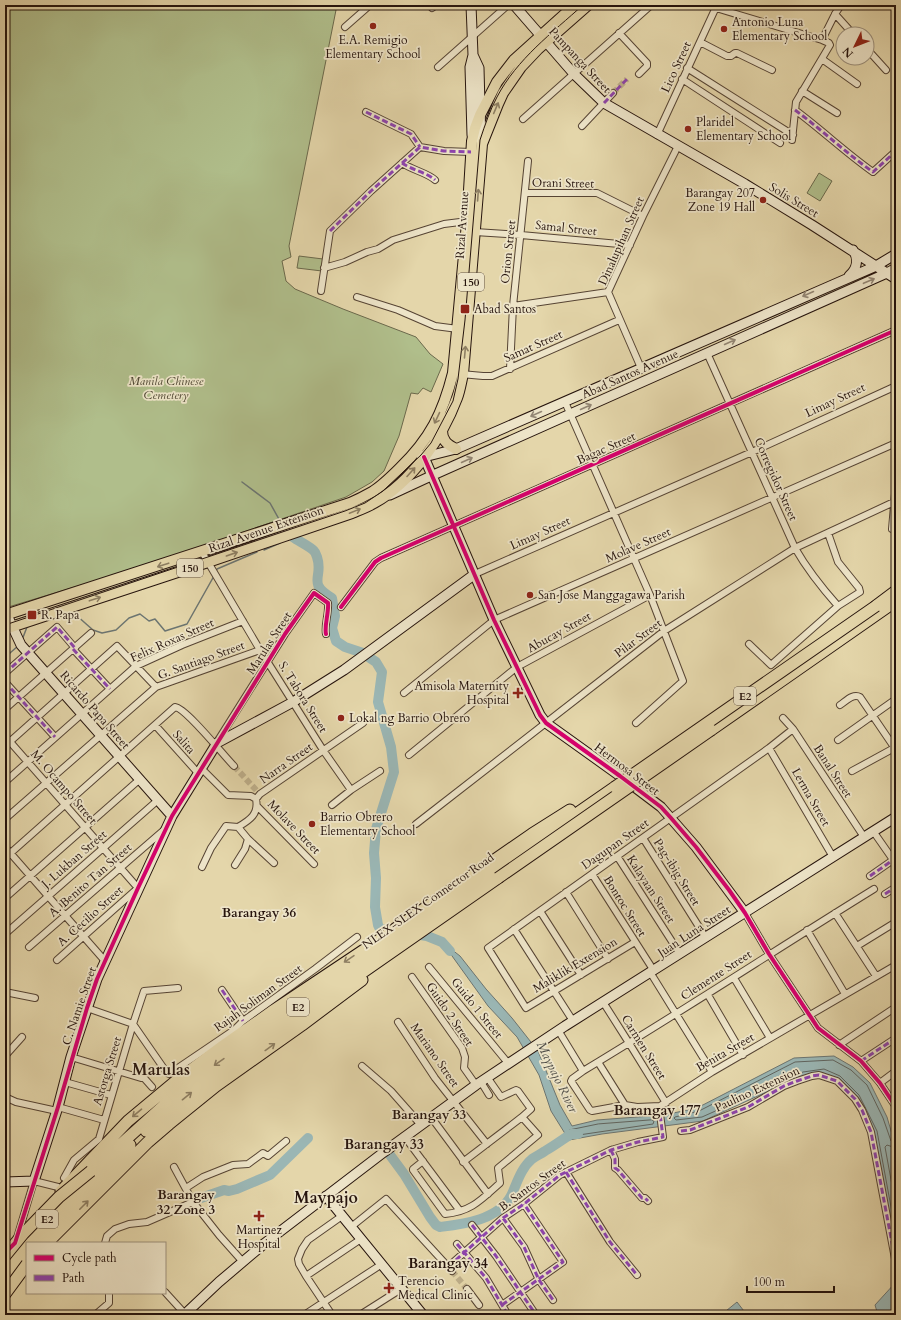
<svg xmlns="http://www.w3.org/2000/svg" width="901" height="1320" font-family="Cardo,serif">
  <rect width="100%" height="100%" fill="#e4d6aa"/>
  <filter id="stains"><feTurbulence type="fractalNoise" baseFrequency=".005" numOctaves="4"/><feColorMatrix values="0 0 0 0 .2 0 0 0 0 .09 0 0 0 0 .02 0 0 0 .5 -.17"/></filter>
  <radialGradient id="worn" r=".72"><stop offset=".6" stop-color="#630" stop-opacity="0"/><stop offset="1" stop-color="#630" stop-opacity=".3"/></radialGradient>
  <path fill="#b0be8b" stroke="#6b694c" d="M5,5H337L289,246L291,257L282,261L286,281L295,289L343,309L416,337L430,354L443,364L431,392L423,388L418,394L411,393L399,436L384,471L372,482L346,497L141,567L5,608Z
    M819,173L832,181L820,201L807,193Z
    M299,256L323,259L322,271L297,268Z"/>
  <path fill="#9ab6b4" stroke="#6c7571" d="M442,942L460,956L486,989L512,1018L538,1051L560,1105L572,1126L597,1120L664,1115L697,1108L794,1058L834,1056L853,1067L870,1083L887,1117L896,1148V1258L873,1133L856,1098L824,1073L782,1085L703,1121L602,1134L569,1140L551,1111L539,1075L517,1037L488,1006Z
    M896,1282V1315H878L875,1305Z
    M737,1302L747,1315H721Z"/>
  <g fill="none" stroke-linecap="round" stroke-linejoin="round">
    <path stroke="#606560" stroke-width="1" d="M652,1120L654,1121L653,1124L572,1136L568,1132L569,1130L598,1124Z
      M896,1143H893L891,1141L883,1118L867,1085L851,1070L833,1060L795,1062L699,1111L675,1117L674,1118L676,1120L702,1117L803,1072L824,1069L840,1076L859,1095L877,1131L896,1234
      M896,1148L887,1145L885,1147L896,1207"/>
    <path stroke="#6c7571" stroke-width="1.5" d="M242,482L270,503L280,521
      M264,550L280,543
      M216,572L217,569L257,552
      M70,612L76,615L93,630L102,633L116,630L129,618L140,614L149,621L155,619L165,631L187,624L214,576
      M22,640L27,627L29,626
      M5,656L10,653L18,646"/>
    <path stroke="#9ab6b4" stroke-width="10" d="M293,537C298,541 311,547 314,551C316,553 316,555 317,557C324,577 306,583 332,598L335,616L332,628L336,641L345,647L363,653
      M367,656L376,662L382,672L378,702L391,747L394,772L376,829L374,853L376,878L375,907L378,925L380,929L427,936L442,942L450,951
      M390,1155L404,1174L430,1217L436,1225L440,1227C464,1224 498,1220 511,1196C517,1183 521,1168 532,1159C536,1156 541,1154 545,1151C554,1146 562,1140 571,1134H578
      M201,1198L224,1190L229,1191L237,1189L270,1175L308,1138"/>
    <path stroke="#beaf8b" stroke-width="6" stroke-dasharray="6 3" stroke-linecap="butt" d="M613,93L627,79
      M234,766L257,791
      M452,1271L467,1289"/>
    <g stroke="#564434" stroke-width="8">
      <path id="street" d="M432,8L436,5
        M716,8L822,40L829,43L830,45L796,102L792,140
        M835,14L853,34
        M345,27L370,5
        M619,33L647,63V66L639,74
        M822,40L835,14L841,5
        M700,42L727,56H731L735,53H737L772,70
        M867,49L886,70
        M822,59L857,84
        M438,67L508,5
        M687,68L793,135
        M682,79L780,143
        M802,91L837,113
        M795,110C822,130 846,153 873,172L896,151
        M366,112L411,134L420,147
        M523,119L649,7
        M582,126L613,93
        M657,135L717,5
        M402,163C412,170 428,173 435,180
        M525,193H597L643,216
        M475,232L521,235L630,245
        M324,268L345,262L367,252L378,249L393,240L444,224L460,222L470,223
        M321,291L330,231L371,191L420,147L444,151L471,152
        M357,297L398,310L435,326L458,329
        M513,306L608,292
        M707,353L795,548C807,569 822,588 838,606
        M641,368L608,292L643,216L678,146
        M510,369L513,306L528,161
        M461,374L483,376H492L619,320
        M565,402L650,595L683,681L636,723
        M892,529L896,482
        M202,552L260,650L323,750L351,790
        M475,574L752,452L896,386
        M341,607L375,562L381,558L896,330
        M749,644L771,665L838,606L860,592L859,588L838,562L828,533
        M73,649L110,689
        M5,673L57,627L75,648
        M5,682L55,737
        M404,693L494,620L896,443
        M840,705C846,701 853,693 860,697L896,750
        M5,709L91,633
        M783,718L793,729L864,837
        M155,725L198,773
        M5,736L138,888L57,960
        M838,740L896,699
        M217,742L285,634L314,593L328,603C329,613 324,626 326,634
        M5,746L117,646L156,687
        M769,748L833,857
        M409,755L517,667L650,595
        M201,768L228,795L251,796L256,799
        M852,771L896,747
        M5,782L136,666L182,645L243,621
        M332,805L351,790L380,771
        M257,806L314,864
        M5,819L156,687L260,650
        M416,824L664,631L795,548L894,502
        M238,827C250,820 259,814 256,799L260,794L363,723
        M873,831L896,864
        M643,838L706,938
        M5,847L105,961
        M617,856L680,954
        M5,858L175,707C186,708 224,756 234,766
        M235,865L245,849L248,839
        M202,867L211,848L226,826L238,827L248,839L274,863
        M592,874L654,971
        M870,876L893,860
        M874,889C777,949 681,1012 583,1071L572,1079L571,1081L590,1110L592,1111L625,1105L637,1107L660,1106L712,1072L896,965
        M566,892L608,959
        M885,894L896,887
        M5,898L140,779
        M540,911L581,975
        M745,913L769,954L818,1028L861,1061L880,1083L896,1107
        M835,913L876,976
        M514,929L573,1021
        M807,930L845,994
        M5,934L158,800
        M635,942L526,1008L488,948L769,748L793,729
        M857,946L896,922
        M29,947L164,830
        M429,967L508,1063
        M650,972L712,1072
        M412,977L462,1048L465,1057L464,1068L476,1085
        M734,978L770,1038
        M222,990L243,1021
        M5,992L35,998
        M708,995L743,1055
        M603,1002L629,1043L666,1103
        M87,1008L133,1024L167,1073L169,1074L234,1030L243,1021L315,969L357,937
        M398,1022L435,1078L487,1144
        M558,1030L583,1071
        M839,1045L896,1007
        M5,1056L22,1037
        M71,1057L141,1078H144L152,1087
        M861,1061L896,1038
        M598,1062L625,1105
        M362,1066L391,1091L421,1125
        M65,1082L111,1095
        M481,1082L489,1095
        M880,1083L896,1071
        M5,1097L16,1102L57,1111
        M58,1107L104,1120
        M431,1117L488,1194
        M681,1131L690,1130L748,1107L784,1086L797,1081L812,1076L819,1075L837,1081L855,1099L862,1110L871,1132L896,1264
        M404,1136L460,1211
        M611,1150L615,1159V1168L618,1170L642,1198H645L648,1201
        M423,1161L413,1169V1170L445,1214C471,1212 482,1199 500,1183L498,1168L538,1135L522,1117L531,1109L518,1091L516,1090L501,1097L487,1077
        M463,1162L522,1117
        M174,1167L193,1202L219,1235L243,1262
        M566,1172L610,1242L637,1275
        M64,1178L74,1160L99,1139L133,1024L144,991L178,988
        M186,1188L203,1177L233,1165L248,1164L263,1153L268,1156L286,1141
        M503,1218L524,1247L539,1280L553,1300
        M472,1225L496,1256L536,1315
        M351,1227L386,1199L452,1271
        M17,1238L34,1181L58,1187
        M105,1243L107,1236L115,1229L129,1224L147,1222L193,1202
        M457,1244L486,1278L508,1315
        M449,1266L503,1218L524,1204L560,1175L611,1150L638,1142L663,1137L660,1114
        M306,1276L361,1239
        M467,1289L479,1305
        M165,1292L185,1314
        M502,1305L563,1262L524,1204
        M95,1315L109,1303V1293
        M304,1315L382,1264
        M332,1315L306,1276L299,1264L298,1259L302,1249L308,1240L342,1216
        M360,1315L401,1289"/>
    </g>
    <g stroke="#26140d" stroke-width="11">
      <path id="secondary" d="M471,5L473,55L470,67L472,135
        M514,5L574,74L604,103L745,184L812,225L896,279
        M473,55L479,68L481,144
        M849,276C857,269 859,259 853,250
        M421,455L424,457L456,449L876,266L896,254
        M424,457L494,620L540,715L546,723L620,776L661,807L696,847L745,913
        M390,495L431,476L887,273L896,268
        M7,615L21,645L172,816
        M5,1182L34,1181L58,1107L71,1057L97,979L172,816L217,743L293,702L344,670L475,574
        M326,1196L423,1315
        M184,1315L219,1282L265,1243L384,1152L476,1085L565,1026L896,817"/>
    </g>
    <g stroke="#26140d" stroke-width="12">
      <path id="primary" d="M442,431C442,441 448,445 456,449
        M5,615L350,503C357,500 365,496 372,492C382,486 391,477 400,468C430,439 443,413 453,373L467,223L472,141L475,128L480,115L497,82L514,60L575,5
        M5,629L208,562L352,513C359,510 367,507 374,503C412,482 442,438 457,398C460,390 461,382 463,374L482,144L498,104L503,93L521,67L538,49L588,5"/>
    </g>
    <g stroke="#26140d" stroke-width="13">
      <path id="highway" d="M876,606L896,591
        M711,730L896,601
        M146,1131L211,1078L498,878
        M61,1191L128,1121L176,1081L223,1046L274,1010L382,938L532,834L570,810
        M37,1243L76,1199L130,1145
        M47,1243L148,1142L169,1124L216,1086L302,1025L362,980
        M5,1268L48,1217L91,1171L181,1090L254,1037L615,787
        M5,1283L27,1255"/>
    </g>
    <use href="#street" stroke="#ede4c8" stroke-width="6"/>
    <use href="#secondary" stroke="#ede4c8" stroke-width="9"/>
    <use href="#primary" stroke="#e4d6aa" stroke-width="10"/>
    <use href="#highway" stroke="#e4d6aa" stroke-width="11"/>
    <path stroke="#26140d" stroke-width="1" d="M5,625L345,511L365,503L383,491L421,455L431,443L453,401L458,379L465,320L480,140C485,125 490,110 497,97C517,59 552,33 583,5"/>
    <g stroke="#26140d" stroke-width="13" stroke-linecap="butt">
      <path id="highway-bridge" d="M615,787L876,606
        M498,878L711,730
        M5,1256L23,1234L59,1197L91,1171
        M5,1294L27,1264"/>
    </g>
    <use href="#highway-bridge" stroke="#e4d6aa" stroke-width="11"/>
    <path stroke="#8e44ad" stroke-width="3" stroke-dasharray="6 3" stroke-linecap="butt" d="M604,103L627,79
      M795,110C822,130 846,153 873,172L896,151
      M366,112L411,134L420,147
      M402,163C412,170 428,173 435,180
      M330,231L371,191L420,147L444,151L471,152
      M73,649L110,689
      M5,673L57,627L75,648
      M5,682L55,737
      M870,876L893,860
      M885,894L896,887
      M222,990L243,1021
      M861,1061L896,1038
      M681,1131L690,1130L748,1107L784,1086L797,1081L812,1076L819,1075L837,1081L855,1099L862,1110L871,1132L896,1264
      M611,1150L615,1159V1168L618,1170L642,1198H645L648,1201
      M566,1172L610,1242L637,1275
      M503,1218L524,1247L539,1280L553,1300
      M472,1225L496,1256L536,1315
      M457,1244L486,1278L508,1315
      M449,1266L503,1218L524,1204L560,1175L611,1150L638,1142L663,1137L660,1114
      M502,1305L563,1262L524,1204"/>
    <g stroke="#ede4c8" stroke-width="6">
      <path id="cycleway" d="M424,457L494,620L540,715L546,723L620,776L661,807L671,818L696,847L729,890L745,913L769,954L818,1028L861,1061L880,1083L896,1107
        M341,607L375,562L381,558L896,330
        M5,1253L15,1243L58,1107L87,1008L97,979L138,888L172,816L285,634L314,593L328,603C329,613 324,626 326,634"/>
    </g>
    <use href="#cycleway" stroke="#d6006c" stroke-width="4"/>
  </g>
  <defs><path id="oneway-shaft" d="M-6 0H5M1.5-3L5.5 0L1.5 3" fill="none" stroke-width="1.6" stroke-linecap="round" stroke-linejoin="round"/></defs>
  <g stroke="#8e7f63">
    <use href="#oneway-shaft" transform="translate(496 108) rotate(-67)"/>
    <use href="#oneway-shaft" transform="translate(478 195) rotate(-86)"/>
    <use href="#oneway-shaft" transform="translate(465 352) rotate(-85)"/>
    <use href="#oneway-shaft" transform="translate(437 418) rotate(115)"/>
    <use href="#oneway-shaft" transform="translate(411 472) rotate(-48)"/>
    <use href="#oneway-shaft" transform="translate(355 511) rotate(-22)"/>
    <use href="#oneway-shaft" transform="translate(232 554) rotate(-19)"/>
    <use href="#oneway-shaft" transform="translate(163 565) rotate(162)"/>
    <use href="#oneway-shaft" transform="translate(95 599) rotate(-18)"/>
    <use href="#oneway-shaft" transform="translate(349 959) rotate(146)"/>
    <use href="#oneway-shaft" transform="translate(270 1047) rotate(-36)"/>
    <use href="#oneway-shaft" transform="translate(219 1062) rotate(145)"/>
    <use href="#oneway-shaft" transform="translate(187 1096) rotate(-39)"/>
    <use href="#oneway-shaft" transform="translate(137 1113) rotate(140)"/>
    <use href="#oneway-shaft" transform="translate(84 1205) rotate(-45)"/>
  </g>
  <g stroke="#938674">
    <use href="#oneway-shaft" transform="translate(869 281) rotate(-23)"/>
    <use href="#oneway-shaft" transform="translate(808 294) rotate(156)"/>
    <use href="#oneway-shaft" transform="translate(730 342) rotate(-24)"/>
    <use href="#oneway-shaft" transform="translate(586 407) rotate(-24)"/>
    <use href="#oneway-shaft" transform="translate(536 414) rotate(156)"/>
    <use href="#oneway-shaft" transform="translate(467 460) rotate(-24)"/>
  </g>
  <g fill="#8f2418" stroke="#ede4c8" stroke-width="1.5">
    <circle cx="373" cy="26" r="4"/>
    <circle cx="724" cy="29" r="4"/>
    <circle cx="688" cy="129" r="4"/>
    <circle cx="763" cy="200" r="4"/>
    <rect x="460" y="304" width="10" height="10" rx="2"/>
    <circle cx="530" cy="595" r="4"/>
    <rect x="27" y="610" width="10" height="10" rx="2"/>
    <path d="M516 687h4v4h4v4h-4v4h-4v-4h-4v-4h4z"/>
    <circle cx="341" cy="718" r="4"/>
    <circle cx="312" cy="824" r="4"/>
    <path d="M257 1210h4v4h4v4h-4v4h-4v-4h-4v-4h4z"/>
    <path d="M387 1282h4v4h4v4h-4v4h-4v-4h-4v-4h4z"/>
  </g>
  <g text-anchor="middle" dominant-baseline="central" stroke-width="3.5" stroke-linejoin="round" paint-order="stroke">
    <g fill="#ede4c8" stroke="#625245" stroke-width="1">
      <rect x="458" y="273" width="26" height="18" rx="3"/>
      <rect x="177" y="559" width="26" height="18" rx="3"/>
      <rect x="734" y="687" width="22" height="18" rx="3"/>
      <rect x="287" y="998" width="22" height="18" rx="3"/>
      <rect x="36" y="1210" width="22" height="18" rx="3"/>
    </g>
    <g font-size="11" font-weight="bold" fill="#26140d">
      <text x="471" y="282">150</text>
      <text x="190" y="568">150</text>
      <text x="745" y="696">E2</text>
      <text x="298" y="1007">E2</text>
      <text x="47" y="1219">E2</text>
    </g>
    <g font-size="12" fill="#26140d" stroke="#ede4c8" text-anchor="start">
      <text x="732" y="22">Antonio Luna<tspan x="732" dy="14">Elementary School</tspan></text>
      <text x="373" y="40" text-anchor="middle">E.A. Remigio<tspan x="373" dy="14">Elementary School</tspan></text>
      <text x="696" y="122">Plaridel<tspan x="696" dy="14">Elementary School</tspan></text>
      <text x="755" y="193" text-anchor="end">Barangay 207<tspan x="755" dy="14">Zone 19 Hall</tspan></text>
      <text x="474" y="309">Abad Santos</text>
      <text x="538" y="595">San Jose Manggagawa Parish</text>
      <text x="41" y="615">R. Papa</text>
      <text x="509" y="686" text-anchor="end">Amisola Maternity<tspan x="509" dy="14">Hospital</tspan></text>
      <text x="349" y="718">Lokal ng Barrio Obrero</text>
      <text x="320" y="817">Barrio Obrero<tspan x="320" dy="14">Elementary School</tspan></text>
      <text x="259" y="1230" text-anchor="middle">Martinez<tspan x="259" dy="14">Hospital</tspan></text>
      <text x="398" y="1281">Terencio<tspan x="398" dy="14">Medical Clinic</tspan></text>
    </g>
    <g font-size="12" fill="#26140d" stroke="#ede4c8">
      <text transform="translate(580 60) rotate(47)">Pampanga Street</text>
      <text transform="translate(676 67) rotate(-65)">Lico Street</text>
      <text transform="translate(563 183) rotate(1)">Orani Street</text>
      <text transform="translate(794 200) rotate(31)">Solis Street</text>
      <text transform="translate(462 225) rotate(-86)">Rizal Avenue</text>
      <text transform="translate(566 228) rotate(6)">Samal Street</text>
      <text transform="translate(621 241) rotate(-66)">Dinalupihan Street</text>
      <text transform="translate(508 252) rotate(-84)">Orion Street</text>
      <text transform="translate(533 346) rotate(-24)">Samat Street</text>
      <text transform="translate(630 374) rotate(-24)">Abad Santos Avenue</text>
      <text transform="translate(835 400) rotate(-25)">Limay Street</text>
      <text transform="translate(606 448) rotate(-24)">Bagac Street</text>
      <text transform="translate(776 479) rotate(66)">Corregidor Street</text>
      <text transform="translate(266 529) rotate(-19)">Rizal Avenue Extension</text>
      <text transform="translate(540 533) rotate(-24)">Limay Street</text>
      <text transform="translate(638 545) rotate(-24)">Molave Street</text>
      <text transform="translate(559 632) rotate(-29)">Abucay Street</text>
      <text transform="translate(638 638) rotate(-37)">Pilar Street</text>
      <text transform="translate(172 640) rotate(-24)">Felix Roxas Street</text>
      <text transform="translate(269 643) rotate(-57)">Marulas Street</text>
      <text transform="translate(201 660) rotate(-20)">G. Santiago Street</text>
      <text transform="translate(303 697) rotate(58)">S. Tabora Street</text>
      <text transform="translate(95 710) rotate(49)">Ricardo Papa Street</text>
      <text transform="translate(184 742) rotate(48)">Salita</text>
      <text transform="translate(286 763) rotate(-35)">Narra Street</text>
      <text transform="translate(627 769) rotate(37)">Hermosa Street</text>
      <text transform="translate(833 771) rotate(57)">Banal Street</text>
      <text transform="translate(64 787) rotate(49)">M. Ocampo Street</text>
      <text transform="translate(811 797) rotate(60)">Lerma Street</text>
      <text transform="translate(294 827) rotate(46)">Molave Street</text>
      <text transform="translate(615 844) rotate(-35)">Dagupan Street</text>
      <text transform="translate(74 859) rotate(-41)">J. Lukban Street</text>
      <text transform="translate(677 872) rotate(58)">Pag-ibig Street</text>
      <text transform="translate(90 880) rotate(-41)">A. Benito Tan Street</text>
      <text transform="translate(651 889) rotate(57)">Kalayaan Street</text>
      <text transform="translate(428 901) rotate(-35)">NLEX-SLEX Connector Road</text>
      <text transform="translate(625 906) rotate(58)">Bontoc Street</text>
      <text transform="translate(90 916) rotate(-42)">A. Cecilio Street</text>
      <text transform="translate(694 931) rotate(-33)">Juan Luna Street</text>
      <text transform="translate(575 965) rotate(-31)">Maliklik Extension</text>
      <text transform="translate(716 975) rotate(-33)">Clemente Street</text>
      <text transform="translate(258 998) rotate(-36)">Rajah Soliman Street</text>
      <text transform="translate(79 1006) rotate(-71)">C. Namie Street</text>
      <text transform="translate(477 1008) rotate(51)">Guido 1 Street</text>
      <text transform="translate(450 1014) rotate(56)">Guido 2 Street</text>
      <text transform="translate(644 1047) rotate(58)">Carmen Street</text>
      <text transform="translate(725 1052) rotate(-30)">Benita Street</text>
      <text transform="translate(435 1055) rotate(55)">Mariano Street</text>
      <text transform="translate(107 1071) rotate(-73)">Astorga Street</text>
      <text transform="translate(757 1089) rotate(-25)">Paulino Extension</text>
      <text transform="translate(532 1185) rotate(-36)">B. Santos Street</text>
    </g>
    <g font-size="12" font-style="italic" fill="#4f4733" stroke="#ede4c8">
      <text x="166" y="381">Manila Chinese<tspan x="166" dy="14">Cemetery</tspan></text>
    </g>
    <g font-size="13" font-weight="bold" fill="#26140d" stroke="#ede4c8">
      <text x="259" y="913">Barangay 36</text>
      <text x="429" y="1115">Barangay 33</text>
      <text x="186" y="1195">Barangay<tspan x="186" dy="15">32 Zone 3</tspan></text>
    </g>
    <g font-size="13" font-style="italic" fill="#4f4d47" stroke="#ede4c8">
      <text transform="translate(557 1077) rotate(64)">Maypajo River</text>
    </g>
    <g font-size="14" font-weight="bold" fill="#26140d" stroke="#ede4c8">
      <text x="657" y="1110">Barangay 177</text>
      <text x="384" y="1144">Barangay 33</text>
      <text x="448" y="1263">Barangay 34</text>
    </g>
    <g font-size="16" font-weight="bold" fill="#26140d" stroke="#ede4c8">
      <text x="161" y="1070">Marulas</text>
      <text x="326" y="1198">Maypajo</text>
    </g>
  </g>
  <rect width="901" height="1320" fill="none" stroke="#e4d6aa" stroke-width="20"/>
  <rect x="6" y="6" width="889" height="1308" fill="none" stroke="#26140d" stroke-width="2"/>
  <rect x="10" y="10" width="881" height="1300" fill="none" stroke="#26140d"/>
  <rect x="26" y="1242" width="140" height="52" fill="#ede4c8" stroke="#9d917d"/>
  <rect x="34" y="1255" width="20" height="6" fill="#d6006c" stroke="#9d917d"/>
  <text x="62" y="1262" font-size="12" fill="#26140d">Cycle path</text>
  <rect x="34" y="1275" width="20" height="6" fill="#8e44ad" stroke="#9d917d"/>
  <text x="62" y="1282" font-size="12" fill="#26140d">Path</text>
  <g transform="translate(855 46) rotate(227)"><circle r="19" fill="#ede4c8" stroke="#9d917d"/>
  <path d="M0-3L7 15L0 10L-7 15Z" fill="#8f2418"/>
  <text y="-6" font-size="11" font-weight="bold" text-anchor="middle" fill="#26140d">N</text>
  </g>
  <path d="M747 1286v6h87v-6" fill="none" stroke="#26140d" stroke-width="2"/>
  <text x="753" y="1286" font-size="12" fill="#26140d" stroke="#ede4c8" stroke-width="3" paint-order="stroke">100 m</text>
  <rect width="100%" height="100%" filter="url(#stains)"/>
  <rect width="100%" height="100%" fill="url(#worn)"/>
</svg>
